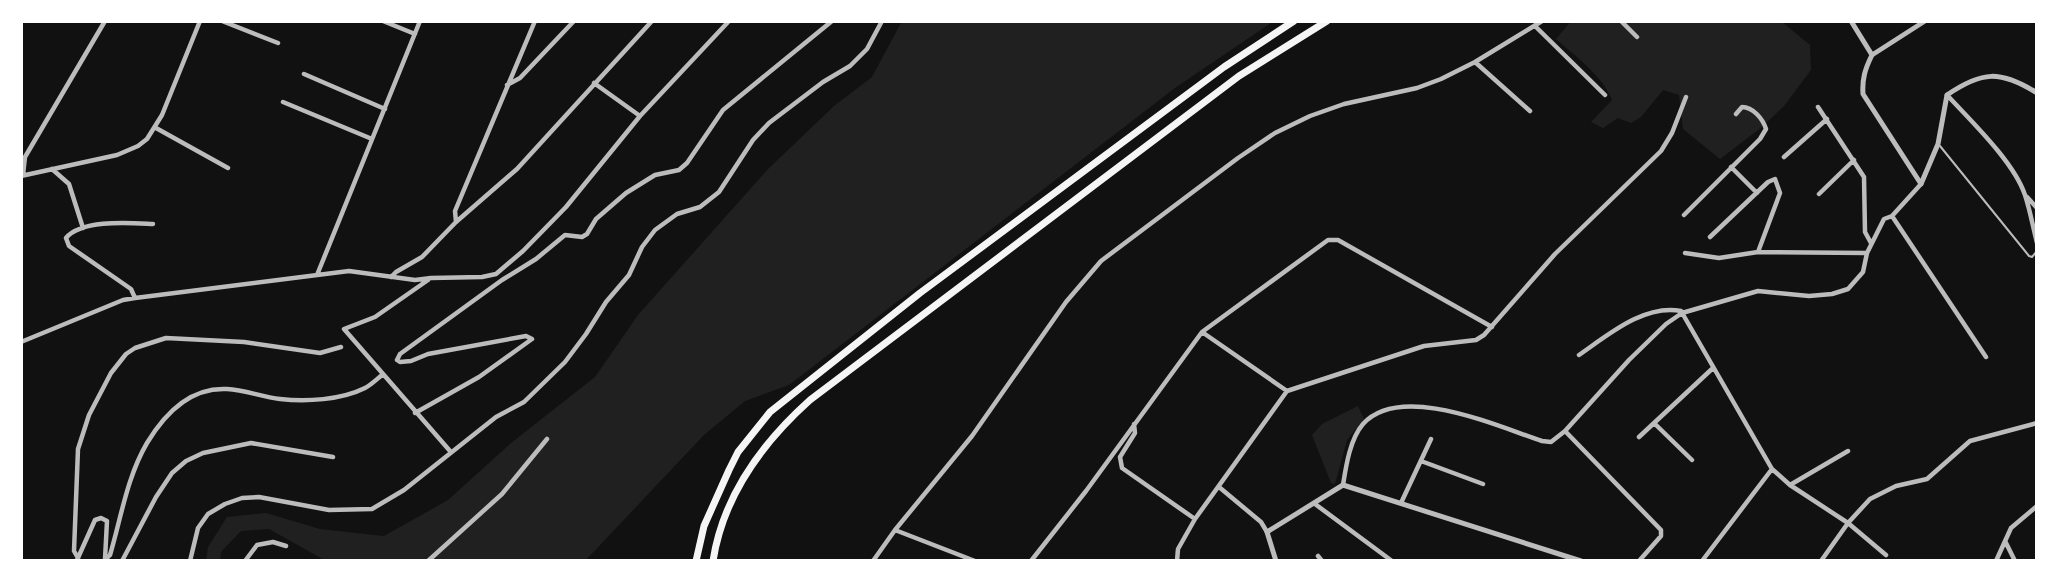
<svg xmlns="http://www.w3.org/2000/svg" width="2058" height="582" font-family="'Space Grotesk',sans-serif">
  <rect width="100%" height="100%" fill="#111"/>
  <path fill="#202020" d="M902,21H1274L1175,88L789,385L745,401L704,435L585,561H326L269,529L241,531L221,552L220,561H206L208,547L227,517L266,513L320,529L384,536L448,500L511,443L595,377L638,315L768,169L834,106L872,77Z
    M1571,21H1781L1810,45L1811,70L1784,106L1762,127L1720,159L1683,129L1679,95L1663,90L1641,117L1631,123L1618,118L1603,128L1591,122L1612,100C1603,76 1575,56 1556,39Z
    M1358,406L1364,419L1347,440L1335,484L1331,483L1312,435L1322,424Z"/>
  <g fill="none" stroke-linecap="round" stroke-linejoin="round">
    <path stroke="#bcbcbc" stroke-width="2" d="M1940,146L2029,256L2032,257L2037,251"/>
    <path stroke="#bcbcbc" stroke-width="4.5" d="M222,21L278,43
      M383,21L415,34
      M1621,21L1637,37
      M1535,26L1605,95
      M1872,55L1925,21
      M1475,62L1530,111
      M304,74L385,109
      M594,83L640,116
      M507,85L520,78L574,21
      M1947,95C1971,121 2014,162 2025,195C2030,210 2033,227 2037,243
      M283,102L372,139
      M1818,107L1864,177L1865,232L1871,243
      M156,128L228,168
      M1784,157L1827,119
      M1731,167L1757,193
      M52,169L69,184L83,228
      M23,175L25,157L105,21
      M21,176L117,155L138,146L147,139L162,115L200,21
      M1819,194L1854,160
      M2027,197L2037,208
      M1684,215L1760,139L1766,129C1763,119 1753,107 1742,107L1736,114
      M1892,216L1986,357
      M456,222L455,211L535,21
      M1710,237L1768,182L1775,179L1780,193L1758,252
      M1685,253L1719,258L1758,252L1867,253
      M317,275L420,21
      M391,277L396,272L422,257L456,222L517,169L652,21
      M428,280L375,317L344,329L450,451
      M135,298L131,289L69,246L66,238C82,219 130,223 153,224
      M1202,332L1287,391
      M21,342L123,300L135,298L349,271L415,280L431,278L482,277L496,274L523,251L566,207L640,116L729,21
      M1579,355C1608,335 1644,304 1681,311L1772,469L1790,485L1848,523L1886,555
      M415,413L479,377L532,339L526,336L428,354L411,361L400,362L397,360L400,354L502,280L536,259L565,235L582,237L587,234L596,219L626,193L655,175L679,170L687,163L723,110L832,21
      M1654,423L1692,460
      M1134,424L1135,433L1120,457L1122,468L1195,519
      M1565,431L1661,530V536L1639,561
      M1639,437L1713,368
      M1421,461L1483,484
      M1343,485C1346,466 1350,439 1363,424C1401,382 1499,427 1542,441L1551,442L1565,431L1629,360L1666,324L1682,313L1758,291L1809,296L1832,294L1848,289L1863,272L1867,253L1884,219L1892,216L1921,184
      M1790,485L1848,451
      M1219,487L1261,522L1267,532
      M1401,503L1431,439
      M1315,504L1392,561
      M895,530L975,561
      M2005,541L2015,561
      M1318,556L1322,561
      M78,558L74,551L78,449L89,415L111,373L126,354L135,348L166,338L244,342L320,353L341,347
      M77,560L95,520L101,518L107,521L105,559
      M105,560L110,555C121,518 127,477 147,443C165,413 190,387 227,389C245,390 262,397 280,399C306,402 341,400 365,388C371,385 377,379 382,375
      M122,561L156,497L172,473L186,461L203,453L251,443L333,457
      M190,561L198,528L208,514L225,504L242,498L259,497L329,510L372,509L404,490L496,417L524,402L565,362L586,334L606,302L629,275L642,247L655,230L677,214L700,207L719,192L753,140L769,123L823,82L850,66L867,49L882,21
      M245,561L257,545L273,542L286,546
      M428,561L502,494L547,439
      M873,561L895,530L972,436L1066,302L1101,261L1238,158L1275,133L1310,116L1344,104L1417,88L1441,79L1475,62L1542,21
      M1031,561L1086,491L1202,332L1328,240H1338L1492,327
      M1177,561L1178,549L1195,519L1287,391L1424,346L1476,340L1484,335L1555,254L1661,151L1672,133L1686,97
      M1702,561L1772,469
      M1821,561L1848,523L1870,499L1896,486L1927,479L1970,441L2037,423
      M1996,561L2011,528L2037,506"/>
    <path stroke="#bcbcbc" stroke-width="5" d="M1851,21L1872,55C1865,69 1862,79 1863,94L1921,184L1938,144L1947,95C1982,71 2000,70 2037,93
      M1276,561L1267,532L1343,485L1581,561"/>
    <path stroke="#f5f5f5" stroke-width="7" d="M696,561L704,526L729,470L738,452L770,412L920,293L1224,67L1294,21
      M713,561C723,496 762,443 810,400L1239,76L1327,21"/>
  </g>
  <rect width="2058" height="582" fill="none" stroke="#ffffff" stroke-width="46"/>
</svg>
